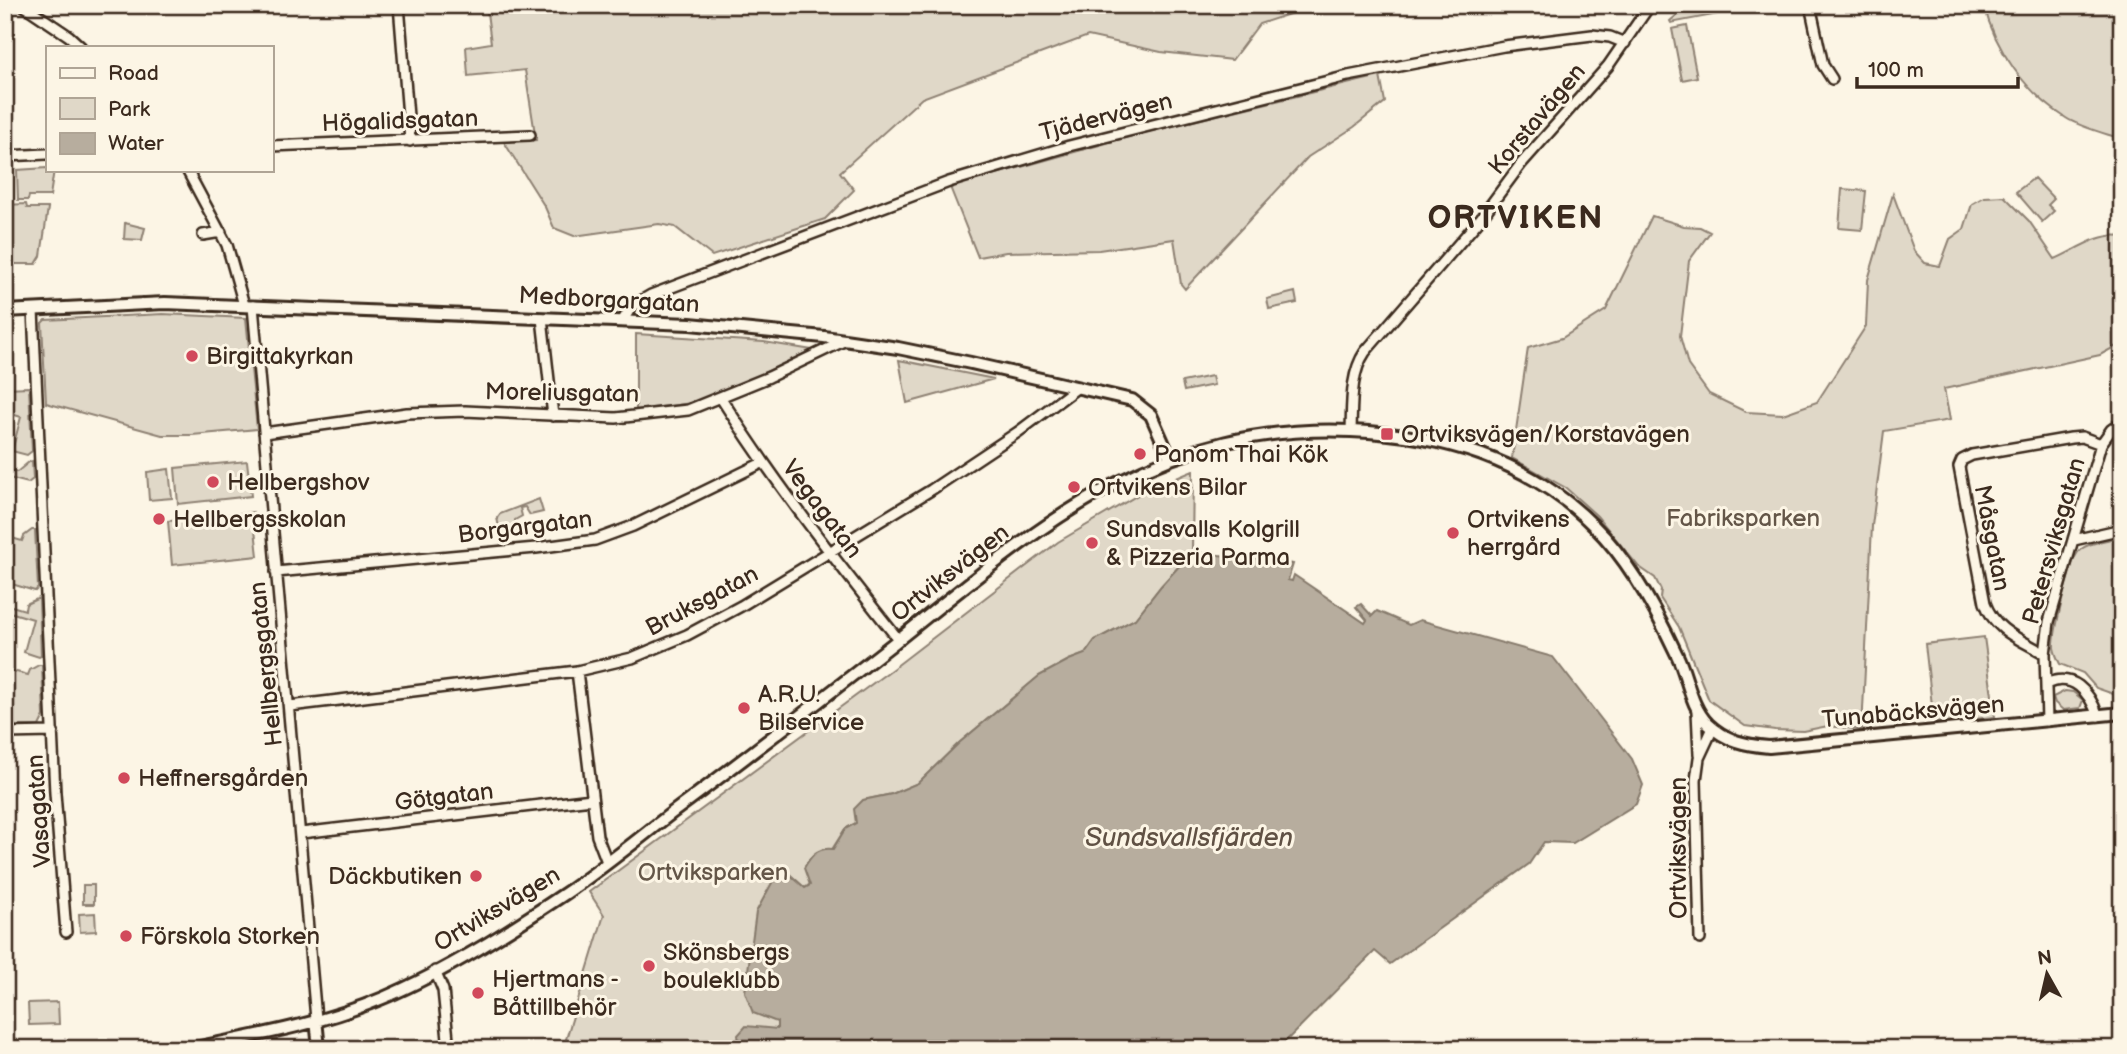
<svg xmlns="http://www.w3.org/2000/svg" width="2127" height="1054" font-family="'Balsamiq Sans',sans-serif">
  <rect width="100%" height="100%" fill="#fcf5e5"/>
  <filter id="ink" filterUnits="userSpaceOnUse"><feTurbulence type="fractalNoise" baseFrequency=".0143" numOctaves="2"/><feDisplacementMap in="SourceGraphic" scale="14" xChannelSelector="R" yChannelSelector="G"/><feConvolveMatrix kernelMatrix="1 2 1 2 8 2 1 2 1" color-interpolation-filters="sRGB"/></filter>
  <g filter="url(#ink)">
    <path fill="#e0d8c8" stroke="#8e8173" stroke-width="2" d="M486,5H1317L1259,24L1232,60L1161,52L1088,36L922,98L840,172L854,190L825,219L712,256L675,227L659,224L574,236L554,228L545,207L504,142L536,140L525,70L468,76L466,47L491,43Z
      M1734,5L1740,10L1671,23L1670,21L1677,15Z
      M1984,5H2122V139C2104,133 2082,128 2066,118C2026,93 1995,50 1984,5Z
      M1687,26L1697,77L1682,80L1672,29Z
      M1380,76L1385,102L1354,127L1308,157L1185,289L1181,284L1174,239L1099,250L1006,252L978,257L950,187L1135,135Z
      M47,168L54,170L50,196H29L28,200H18L17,170Z
      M2034,178L2054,199L2048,205L2054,211L2042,222L2016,192Z
      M1842,189L1866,191L1862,230L1839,228Z
      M1893,194L1914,251L1925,263L1940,266L1950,239L1964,229L1972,204L1984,197L2004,196L2029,221L2055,259C2076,250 2099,232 2122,236V343L2100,355L1944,389L1950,420L1884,431L1872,526L1862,730L1828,726L1803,731L1775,730L1745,726L1709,700L1679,627L1660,598L1661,590L1655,578L1638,566L1597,516L1566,488L1512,458L1528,348L1562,338L1606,310L1652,216L1684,226L1700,227L1710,232L1689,261L1680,336L1688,365L1709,394L1746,412L1783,414L1817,402L1866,326L1868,280Z
      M26,204L27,208H48L41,256L36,264H5V205Z
      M125,223L145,228L142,240L124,239Z
      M1295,292L1297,303L1269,309L1267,299Z
      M163,314L246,318L257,429L192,435H162L46,403L42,323L45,320Z
      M636,334L764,342L812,350L713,397L685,404L636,410Z
      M899,360L994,379L907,403Z
      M1212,376L1214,385L1184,391L1182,382Z
      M29,387L32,451L27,455L12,451L21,417L5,412V388Z
      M32,461L33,479L28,483L5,477V469L17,472L29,462Z
      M247,461L251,496L178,504L175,468Z
      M169,469L172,498L149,500L147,472Z
      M1193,471L1192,552L1161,586L1135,619L1095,640L1085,654L1069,660L1039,676L959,743L918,783L892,794L863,800L856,823L845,829L810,884L805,888L786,871L777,1029L739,1035L740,1049H563L604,915L589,892L895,667L1058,542L1143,492Z
      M539,499L543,512L530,515L525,507L520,508L522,516L515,520L517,531H504L499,527L497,518L500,514Z
      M253,512L258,556L172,565L168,521Z
      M32,530H35L38,588L35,591L5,582V536L22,541L24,536Z
      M2115,538L2122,565V697L2096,688L2083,673L2060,664C2058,660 2055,653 2054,648C2053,635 2070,559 2079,551C2087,543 2104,541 2115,538Z
      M39,598L41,656L39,657L24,652L33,619L6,611L5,613V604L25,610L26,604Z
      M1984,637L1995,717L1934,723L1925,644Z
      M39,665H42L44,716L39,726H5V669L28,675L30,670Z
      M2065,691L2073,692L2083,700L2080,708L2063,710L2055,703L2053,697Z
      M83,885H94V904H83Z
      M95,913L96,931L80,932L79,914Z
      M58,1002L59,1024L29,1025L28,1003Z"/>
    <path fill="#b7ad9e" stroke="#85796b" stroke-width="2" d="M1192,552C1226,557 1260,557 1293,564L1288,580L1292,581L1294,575L1365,623L1367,620L1356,607L1361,604L1372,616L1377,611L1409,625L1420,620L1553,657L1632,759L1643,785L1636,804L1573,843L1544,842L1529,864L1390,964L1375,951L1278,1049H740L738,1035L746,1026L777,1029V1022L753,1013L745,992L756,912L773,881L786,871L805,888L810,885L804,868C811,855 818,847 833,849L845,829L856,823L854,809L863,800L892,794L918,783L959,743L1039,676L1069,660L1085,654L1095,640L1135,619L1161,586Z"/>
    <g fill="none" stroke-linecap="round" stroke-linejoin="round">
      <g stroke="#3b2a1e" stroke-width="14">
        <path id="minor" d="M23,5L69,36L81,47
          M399,5L410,141
          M1810,5L1823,65L1832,79
          M271,146L530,135
          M5,156L47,154
          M187,170L227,245L244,305
          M203,235L221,232
          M253,306L316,1019
          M33,310L55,793L66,932
          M542,318L553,416
          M623,320L632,306L651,295L949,182L1069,146L1348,76L1504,46L1592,35L1610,37L1625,43
          M721,398C775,483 836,561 898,639
          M1351,431C1352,405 1350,374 1365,352L1481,218L1521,164L1608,66L1650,5
          M264,433L407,413L465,411L616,418L688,410L769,377L846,340
          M2074,540L2122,529
          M276,572L536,548L595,540L633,526L762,463
          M2045,654C2020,639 1995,631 1985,603L1959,467L1962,460L1972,455L2071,438L2082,437L2101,444
          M577,671L597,836L607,862
          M2046,684C2073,672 2089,691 2098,716
          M290,706L577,671L632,658L687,635L741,606L931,490L1018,432L1078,387
          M1697,711L1699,754
          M2047,721L2045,654L2049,622L2101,444L2111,430L2122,422
          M5,733L53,732
          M301,833L592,799
          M1700,939L1696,780L1699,758L1713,728
          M435,971L443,990L449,1049"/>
      </g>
      <g stroke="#3b2a1e" stroke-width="16">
        <path id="tertiary" d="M5,311L165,303L690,324L824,337L898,348L971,363L1132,400L1151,415L1170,458
          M316,1019L319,1049
          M189,1049C254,1036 322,1024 383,998C447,971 509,931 566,893C603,868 638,839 673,812C747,757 821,700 894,643C1038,528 1153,423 1351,431C1443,435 1527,459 1594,526C1628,559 1657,612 1677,655C1688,677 1690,706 1708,724C1726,741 1745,745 1769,747L2122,713"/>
      </g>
      <use href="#minor" stroke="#fcf5e5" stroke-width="9"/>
      <use href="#tertiary" stroke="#fcf5e5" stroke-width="10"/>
    </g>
  </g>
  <g fill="#d1495b" stroke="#fcf5e5" stroke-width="2.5">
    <circle cx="192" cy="356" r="7"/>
    <rect x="1380" y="427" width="14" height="14" rx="3.5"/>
    <circle cx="1140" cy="454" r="7"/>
    <circle cx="213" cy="482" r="7"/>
    <circle cx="1074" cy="487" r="7"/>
    <circle cx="159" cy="519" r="7"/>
    <circle cx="1453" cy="533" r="7"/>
    <circle cx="1092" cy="543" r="7"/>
    <circle cx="744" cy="708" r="7"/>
    <circle cx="124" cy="778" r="7"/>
    <circle cx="476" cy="876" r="7"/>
    <circle cx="126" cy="936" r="7"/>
    <circle cx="649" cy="966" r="7"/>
    <circle cx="478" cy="993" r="7"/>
  </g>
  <g text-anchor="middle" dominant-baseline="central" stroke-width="6" stroke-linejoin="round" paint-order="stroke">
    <g font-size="24" fill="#3b2a1e" stroke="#fcf5e5">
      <text transform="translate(1106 117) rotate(-14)">Tjädervägen</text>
      <text transform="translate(1537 119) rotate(-50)">Korstavägen</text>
      <text transform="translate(400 121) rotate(-2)">Högalidsgatan</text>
      <text transform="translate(609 300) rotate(3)">Medborgargatan</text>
      <text transform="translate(562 393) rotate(1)">Moreliusgatan</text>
      <text transform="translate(822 509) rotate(53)">Vegagatan</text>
      <text transform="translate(525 527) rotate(-7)">Borgargatan</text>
      <text transform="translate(1992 538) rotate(79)">Måsgatan</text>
      <text transform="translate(2054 541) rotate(-74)">Petersviksgatan</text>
      <text transform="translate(950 573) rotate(-38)">Ortviksvägen</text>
      <text transform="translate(702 601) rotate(-28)">Bruksgatan</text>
      <text transform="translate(266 664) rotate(-96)">Hellbergsgatan</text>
      <text transform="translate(1913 712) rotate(-5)">Tunabäcksvägen</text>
      <text transform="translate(444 797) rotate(-7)">Götgatan</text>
      <text transform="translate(39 811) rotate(-94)">Vasagatan</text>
      <text transform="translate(1678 848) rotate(-90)">Ortviksvägen</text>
      <text transform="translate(497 909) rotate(-31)">Ortviksvägen</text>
    </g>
    <g font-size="24" fill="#3b2a1e" stroke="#fcf5e5" text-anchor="start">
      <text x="206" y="356">Birgittakyrkan</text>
      <text x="1401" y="434">Ortviksvägen/Korstavägen</text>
      <text x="1154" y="454">Panom Thai Kök</text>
      <text x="227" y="482">Hellbergshov</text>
      <text x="1088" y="487">Ortvikens Bilar</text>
      <text x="173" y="519">Hellbergsskolan</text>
      <text x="1467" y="519">Ortvikens<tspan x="1467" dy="28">herrgård</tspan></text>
      <text x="1106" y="529">Sundsvalls Kolgrill<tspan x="1106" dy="28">&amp; Pizzeria Parma</tspan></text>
      <text x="758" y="694">A.R.U.<tspan x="758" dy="28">Bilservice</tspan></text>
      <text x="138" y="778">Heffnersgården</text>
      <text x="462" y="876" text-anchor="end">Däckbutiken</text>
      <text x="140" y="936">Förskola Storken</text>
      <text x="663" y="952">Skönsbergs<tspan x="663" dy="28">bouleklubb</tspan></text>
      <text x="492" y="979">Hjertmans -<tspan x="492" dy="28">Båttillbehör</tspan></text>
    </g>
    <g font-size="24" fill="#645648" stroke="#fcf5e5">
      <text x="1743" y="518">Fabriksparken</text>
      <text x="713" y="872">Ortviksparken</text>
    </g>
    <g font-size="26" font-style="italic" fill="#605144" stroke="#fcf5e5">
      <text x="1189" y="838">Sundsvallsfjärden</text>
    </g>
    <g font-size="32" font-weight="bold" letter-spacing="2" fill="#3b2a1e" stroke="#fcf5e5">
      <text x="1516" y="218">ORTVIKEN</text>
    </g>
  </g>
  <rect width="2127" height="1054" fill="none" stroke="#fcf5e5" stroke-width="28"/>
  <rect x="14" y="14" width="2099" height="1026" fill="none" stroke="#3b2a1e" stroke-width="2.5" filter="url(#ink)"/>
  <rect x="46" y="46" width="228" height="126" fill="#fcf5e5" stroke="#afa495" stroke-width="2"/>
  <rect x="60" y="68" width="35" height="10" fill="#fcf5e5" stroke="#afa495" stroke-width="2"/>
  <text x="108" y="80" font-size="21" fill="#3b2a1e">Road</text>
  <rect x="60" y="98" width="35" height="21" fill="#e0d8c8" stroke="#afa495" stroke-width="2"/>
  <text x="108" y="116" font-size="21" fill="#3b2a1e">Park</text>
  <rect x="60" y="133" width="35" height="21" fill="#b7ad9e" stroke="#afa495" stroke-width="2"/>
  <text x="108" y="150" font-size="21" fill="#3b2a1e">Water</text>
  <g transform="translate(2047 974) rotate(352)" stroke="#fcf5e5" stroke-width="5" paint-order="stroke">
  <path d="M0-5L12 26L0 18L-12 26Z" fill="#3b2a1e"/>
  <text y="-10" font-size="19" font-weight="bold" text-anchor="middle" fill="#3b2a1e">N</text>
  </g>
  <path d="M1857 77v10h161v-10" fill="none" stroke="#3b2a1e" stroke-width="3.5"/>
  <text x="1868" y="77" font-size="21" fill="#3b2a1e" stroke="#fcf5e5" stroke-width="5" paint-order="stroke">100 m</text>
</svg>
